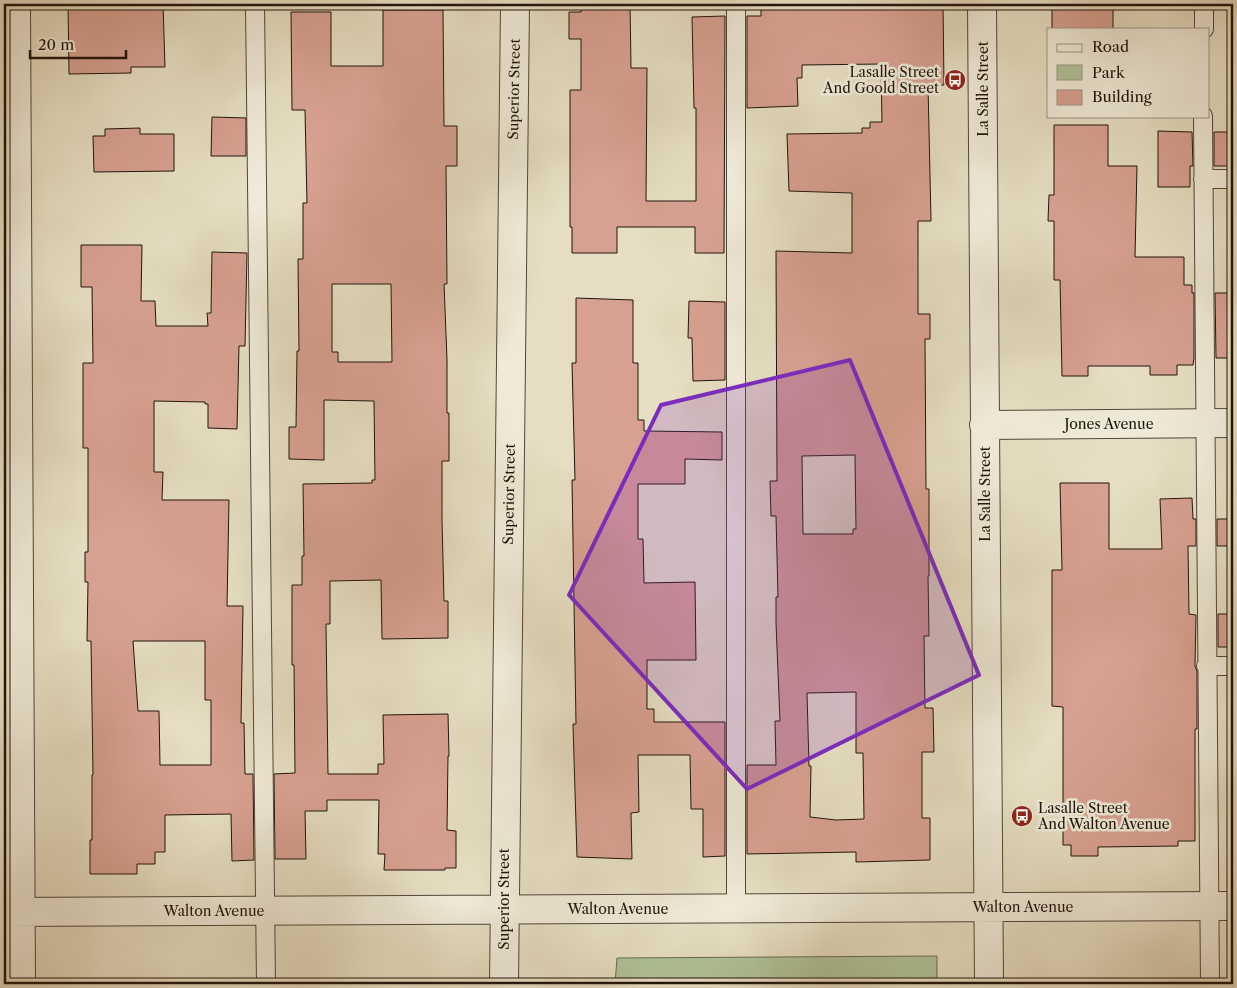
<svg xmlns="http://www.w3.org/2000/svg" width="1237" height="988" font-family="'Libre Caslon Text',serif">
  <rect width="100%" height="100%" fill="#e6dec2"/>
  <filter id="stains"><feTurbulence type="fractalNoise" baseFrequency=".004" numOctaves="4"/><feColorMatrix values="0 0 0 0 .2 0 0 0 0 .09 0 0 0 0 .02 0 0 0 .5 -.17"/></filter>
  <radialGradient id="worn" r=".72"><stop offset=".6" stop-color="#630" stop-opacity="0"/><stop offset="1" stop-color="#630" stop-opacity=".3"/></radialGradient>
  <path fill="#b0c297" stroke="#686b52" d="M937,956V984H615L617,958Z"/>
  <path fill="#d7a191" stroke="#21140c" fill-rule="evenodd" d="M68,4H163L165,67H131V73L69,74Z
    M581,4H630L631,68H647L646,201H696V108H694L692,17L725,16L724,253H695V227H617V253H572V227H570V90H581V39H569V12H581Z
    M838,4H943L944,85H928L931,221H918V314H930V339H925L926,489H929V576H928L929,636H924L925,708H933L934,752H922V818H930V860L856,862V852L747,854V765H776L775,721H780L776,623V597H778L776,516H771L770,481H777L776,251L852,253V193L789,191L787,134L862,133V128H870V122H882L881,64L802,65V78H797L798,106L747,108V16H761V5H786V8H838ZM855,455L856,529H853V534H803L802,456ZM856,692V753H863L864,819L836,820L810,817L811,766H809L807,693Z
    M1052,4H1113V29H1052Z
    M383,10H443L444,126H457V166H446L447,284H444L447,359V413H449V461H442V520L444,601H448V638L382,639L381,580L330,581V624H326L328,774H378V764H384L383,715L448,714L449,756H448L447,830L456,831V868H445V870H384L385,854H378L379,800H327V811H305L306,859H275L274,774L295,773L294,665H292V585H302V556H304L303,484L372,483V480H375L374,401L324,400V460L289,459V427H296L297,351H299L298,259H303V203H307L305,110H292L291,12H331V66H383ZM332,284H391L392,362H338V352H332Z
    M212,117L246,118V156H211Z
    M1054,125H1108V166H1137L1135,257H1184V285H1192V293H1194V358L1193,365H1177V375H1150V366H1088V376H1062L1060,280H1054V221H1048L1049,195H1054Z
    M140,128V134H174V171L94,172L93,136H105V129Z
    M1158,131L1192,132L1193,166H1190V187H1158Z
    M1214,132H1233V166H1214Z
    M81,245H142L141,301H155L156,326H208L207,313H211L212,252L247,253L245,346H239L237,429L208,428V404H205V402L154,401V472H163L162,500H229L227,606H243L241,723H244L245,774H253L254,860L232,861L231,814L165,815V852H155V864H137V874H90V840H92V775H93L91,641H87L88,582H85V552H88V448H83V363H93L92,287H81ZM133,641H205V700H211V765H160L159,711H138Z
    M1215,293H1233V358H1216Z
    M576,298L633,300V363H638V420H644V431L722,432V460L685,459V484H638V539H643L644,583L695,582L696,660H647V709H654V722H725V856L703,857V809H691L690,755H638L639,812L631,813L632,859L577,857L573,724H576L572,480H575L572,363H576Z
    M689,301L725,302V380L693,381L692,338H688Z
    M1060,483H1109V549H1162L1160,499L1192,498L1193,519H1196V546H1188L1189,614L1196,615L1195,666L1197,671V729H1195V841H1178V846L1098,847V856H1071V845H1063V707L1052,706V570H1062Z
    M1217,519H1233V546H1217Z
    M1218,614H1233V647H1218Z"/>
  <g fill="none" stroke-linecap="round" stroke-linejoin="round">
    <g stroke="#52463a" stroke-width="20">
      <path id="service" d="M255,4L266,984
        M736,4V909
        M1204,29V4
        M1203,116L1210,984
        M1203,179H1233
        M1206,666H1233"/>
    </g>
    <g stroke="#52463a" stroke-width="30">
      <path id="minor" d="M16,4L21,984
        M982,4L989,984
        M984,425L1233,423
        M4,912L1233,906
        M504,984L515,4"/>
    </g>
    <use href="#service" stroke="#efead7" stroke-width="18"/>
    <use href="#minor" stroke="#efead7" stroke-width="28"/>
  </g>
  <path fill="#7b2cbf" fill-opacity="0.2" stroke="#7b2cbf" stroke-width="4" stroke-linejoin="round" d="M850,360L979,675L747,789L569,595L661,405Z"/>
  <defs>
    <g id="bus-disc" transform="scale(1.125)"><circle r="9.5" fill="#8f2418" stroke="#efead7"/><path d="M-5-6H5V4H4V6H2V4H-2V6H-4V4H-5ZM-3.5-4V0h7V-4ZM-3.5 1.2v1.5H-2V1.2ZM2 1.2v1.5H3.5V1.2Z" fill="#fff"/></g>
  </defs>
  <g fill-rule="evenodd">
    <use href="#bus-disc" x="955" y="80"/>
    <use href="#bus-disc" x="1022" y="816"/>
  </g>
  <g text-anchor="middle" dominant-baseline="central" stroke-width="5" stroke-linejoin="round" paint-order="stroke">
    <g font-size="14" fill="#21140c" stroke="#efead7" text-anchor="end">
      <text x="939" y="72">Lasalle Street<tspan x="939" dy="16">And Goold Street</tspan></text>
      <text x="1038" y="808" text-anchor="start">Lasalle Street<tspan x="1038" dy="16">And Walton Avenue</tspan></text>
    </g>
    <g font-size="14" fill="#21140c" stroke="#efead7">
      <text transform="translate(514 89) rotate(-89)">Superior Street</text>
      <text transform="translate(983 89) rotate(-90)">La Salle Street</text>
      <text x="1109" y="424">Jones Avenue</text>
      <text transform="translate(509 494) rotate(-89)">Superior Street</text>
      <text transform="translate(985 494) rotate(-90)">La Salle Street</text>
      <text transform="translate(504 899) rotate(-90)">Superior Street</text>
      <text x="1023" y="907">Walton Avenue</text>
      <text x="618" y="909">Walton Avenue</text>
      <text x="214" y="911">Walton Avenue</text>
    </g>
  </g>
  <rect width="1237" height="988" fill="none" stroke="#e6dec2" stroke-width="20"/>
  <rect x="5" y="5" width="1227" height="978" fill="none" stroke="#21140c" stroke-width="2.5"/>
  <rect x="10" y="10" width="1217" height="968" fill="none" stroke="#21140c"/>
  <rect x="1047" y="28" width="162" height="90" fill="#efead7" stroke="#9d9486"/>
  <rect x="1057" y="44" width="25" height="8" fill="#efead7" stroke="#9d9486"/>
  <text x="1092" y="52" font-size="15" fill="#21140c">Road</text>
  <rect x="1057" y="65" width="25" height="15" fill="#b0c297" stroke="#9d9486"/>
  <text x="1092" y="78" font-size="15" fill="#21140c">Park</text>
  <rect x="1057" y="90" width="25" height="15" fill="#d7a191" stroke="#9d9486"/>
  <text x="1092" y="102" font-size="15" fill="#21140c">Building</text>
  <path d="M30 50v8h96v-8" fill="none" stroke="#21140c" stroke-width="2.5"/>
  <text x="38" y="50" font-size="15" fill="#21140c" stroke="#efead7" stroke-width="4" paint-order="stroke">20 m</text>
  <rect width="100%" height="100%" filter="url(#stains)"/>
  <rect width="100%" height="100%" fill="url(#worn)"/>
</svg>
